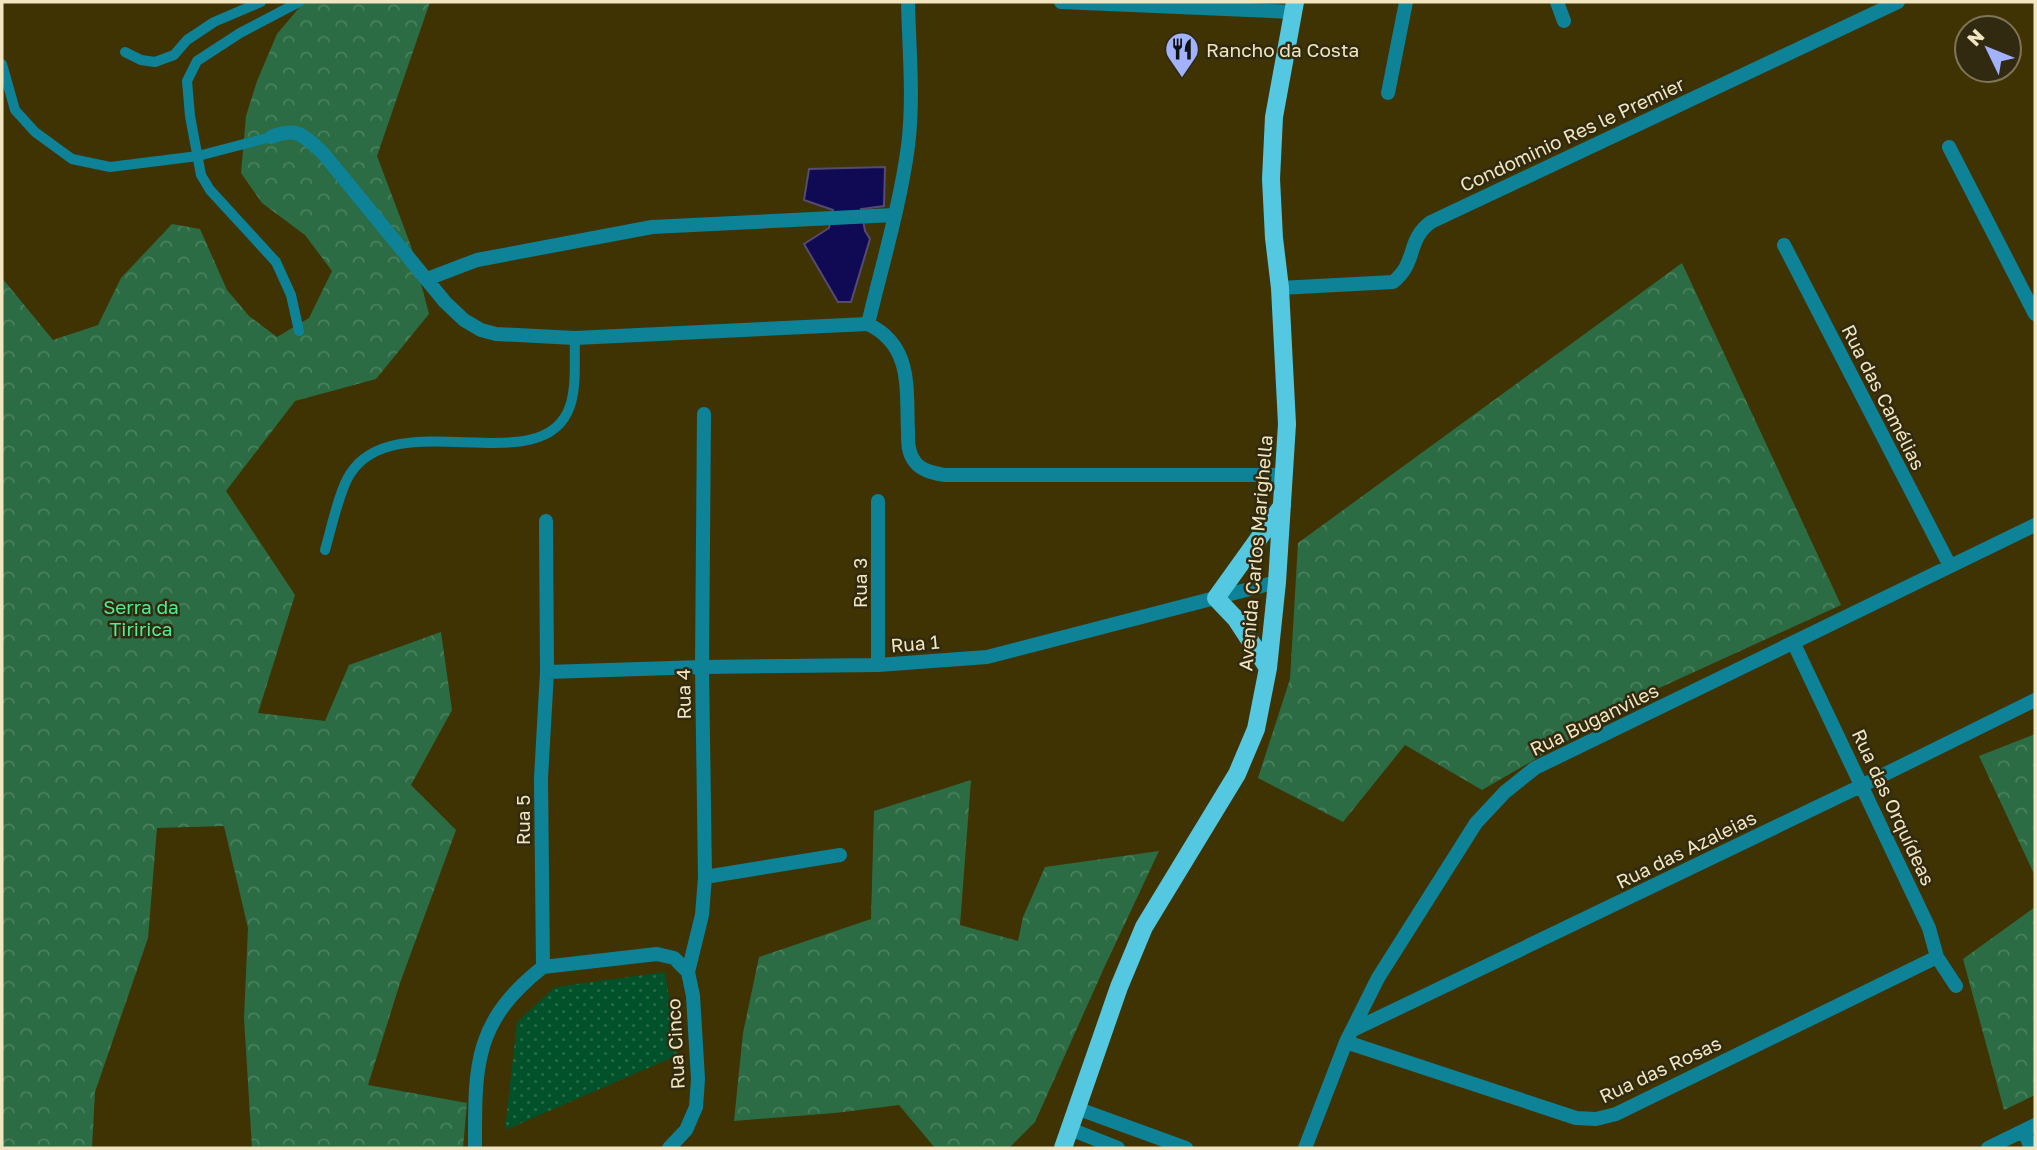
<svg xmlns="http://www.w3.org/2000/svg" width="2037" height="1150" font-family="'Golos Text',sans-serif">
  <defs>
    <pattern id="grass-dots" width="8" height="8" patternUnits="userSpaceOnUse" patternTransform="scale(1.75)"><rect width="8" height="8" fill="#01512a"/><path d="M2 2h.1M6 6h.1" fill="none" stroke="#266a47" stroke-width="1.8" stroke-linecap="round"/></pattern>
    <pattern id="forest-crowns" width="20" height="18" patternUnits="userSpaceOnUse" patternTransform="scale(1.75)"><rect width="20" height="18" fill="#2b6c44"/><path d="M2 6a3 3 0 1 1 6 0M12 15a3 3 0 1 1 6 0" fill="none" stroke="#4a815d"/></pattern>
  </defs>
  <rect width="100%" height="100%" fill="#3f3304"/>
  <path fill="url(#grass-dots)" d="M665,972L678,1055L505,1130L517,1022L555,987Z"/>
  <path fill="url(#forest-crowns)" d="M304,2H430L377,156L411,246L429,314L376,379L295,401L226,491L295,595L258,713L325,721L349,665L441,632L452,710L411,785L456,830L400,983L368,1085L467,1103L463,1148H252L244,1018L248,928L224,826L157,828L148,938L95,1092L92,1148H2V278L53,340L98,325L121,278L172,224L200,229L227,290L249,316L277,337L309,318L332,271L305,235L262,203L241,173L246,116L257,81L277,34Z
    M1682,263L1841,605L1657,689L1482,790L1405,745L1343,822L1258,778L1290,679L1298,543Z
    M2035,734V876L1979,756Z
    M971,780L960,925L1018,941L1023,917L1045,867L1159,851L1104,968L1035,1122L1009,1148H935L899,1105L835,1113L734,1121L743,1033L759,957L871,919L874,811Z
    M2035,907V1095L2004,1110L1963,959Z"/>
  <path fill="#100953" stroke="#544b73" stroke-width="2" d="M885,167L884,206L861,209L865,231L870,239L851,302H838L804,244L829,228L833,210L804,200L809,169Z"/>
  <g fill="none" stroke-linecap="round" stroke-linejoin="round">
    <path stroke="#0e8398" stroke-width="10" d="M125,52L141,60L155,62L174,55L187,40L214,22L261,2
      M2,64L15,110L35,132L72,159L110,167L198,156L271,137
      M299,331L291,295L276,262L210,190L201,175L190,116L187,81L197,61L240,33L299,2
      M325,550C331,530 339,491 350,474C396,402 544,484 570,406C577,385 574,360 575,338"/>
    <path stroke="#0e8398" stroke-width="14" d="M1061,2L1293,12
      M1557,2L1564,21
      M1388,93L1406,2
      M271,137C297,127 302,134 322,152L445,302L464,320L481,330L496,334L575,338L868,324C913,346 906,388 908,432C908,443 908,453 915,462C922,471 934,473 944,475H1284
      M1949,147L2035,314
      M1784,245L1950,566
      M427,279L477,260L652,227L894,215
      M1280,288L1393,282C1418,262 1406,240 1431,222L1898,2
      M868,324C882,265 900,206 908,146C914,99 909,49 908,2
      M878,501V665
      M1794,644L1929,928L1937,957L1956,986
      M547,672L702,667L878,665L987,657L1277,582
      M705,877L840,855
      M543,967L541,778L547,672L546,521
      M543,967L657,954L674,958L688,972
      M1353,1030L1863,785L2035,700
      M1346,1042L1576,1118L1596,1119L1616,1114L1937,957
      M1076,1108L1186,1148
      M1070,1129L1118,1148
      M2024,1131L2031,1148
      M475,1148C475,1066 473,1022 543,967
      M669,1148L686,1130L696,1107L698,1079L693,996L688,972L702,915L705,877L702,667L704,414
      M1305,1148L1346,1042L1378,978L1476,823L1505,792L1535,768L2035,525
      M1988,1148L2035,1125"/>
    <path stroke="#53c8e0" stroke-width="18" d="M1268,668L1236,619L1216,598L1282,506
      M1063,1148L1119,987L1144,927L1237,774L1256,729L1268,668L1277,582L1287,424L1280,288L1274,238L1271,179L1274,117L1295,2"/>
  </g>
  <defs>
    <g id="restaurant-pin" transform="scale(1.75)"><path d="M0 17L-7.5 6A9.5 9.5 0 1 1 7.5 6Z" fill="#a2b2fd" stroke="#312a10"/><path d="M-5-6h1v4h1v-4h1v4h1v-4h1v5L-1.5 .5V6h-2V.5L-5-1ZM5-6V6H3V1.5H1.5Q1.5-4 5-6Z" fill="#111"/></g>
  </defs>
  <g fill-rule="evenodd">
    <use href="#restaurant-pin" x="1182" y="49"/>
  </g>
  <g text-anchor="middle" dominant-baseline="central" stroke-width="5" stroke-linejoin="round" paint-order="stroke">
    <g font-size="19" fill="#f1e6bf" stroke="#312a10" text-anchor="start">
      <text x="1206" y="49">Rancho da Costa</text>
    </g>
    <g font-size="19" fill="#f1e6bf" stroke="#312a10">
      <text transform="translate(1572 134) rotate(-25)">Condominio Res le Premier</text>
      <text transform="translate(1884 397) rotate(63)">Rua das Camélias</text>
      <text transform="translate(1255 553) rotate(-85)">Avenida Carlos Marighella</text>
      <text transform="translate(859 583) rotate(-90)">Rua 3</text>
      <text transform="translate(915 643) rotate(-5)">Rua 1</text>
      <text transform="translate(683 694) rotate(-91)">Rua 4</text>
      <text transform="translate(1594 719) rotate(-26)">Rua Buganviles</text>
      <text transform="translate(1894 807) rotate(65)">Rua das Orquídeas</text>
      <text transform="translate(522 820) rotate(-90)">Rua 5</text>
      <text transform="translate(1686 849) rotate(-26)">Rua das Azaleias</text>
      <text transform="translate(675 1044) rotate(-93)">Rua Cinco</text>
      <text transform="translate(1660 1069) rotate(-25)">Rua das Rosas</text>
    </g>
    <g font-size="19" fill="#4fee93" stroke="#312a10">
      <text x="141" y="606">Serra da<tspan x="141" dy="22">Tiririca</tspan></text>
    </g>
  </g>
  <rect width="2037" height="1150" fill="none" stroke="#f1e6bf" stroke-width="7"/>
  <g transform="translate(1988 49) rotate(313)"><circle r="33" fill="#312a10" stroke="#7e7556" stroke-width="2"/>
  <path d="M0-5L12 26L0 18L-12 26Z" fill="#a2b2fd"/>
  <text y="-10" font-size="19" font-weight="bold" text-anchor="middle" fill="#f1e6bf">N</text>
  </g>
</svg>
